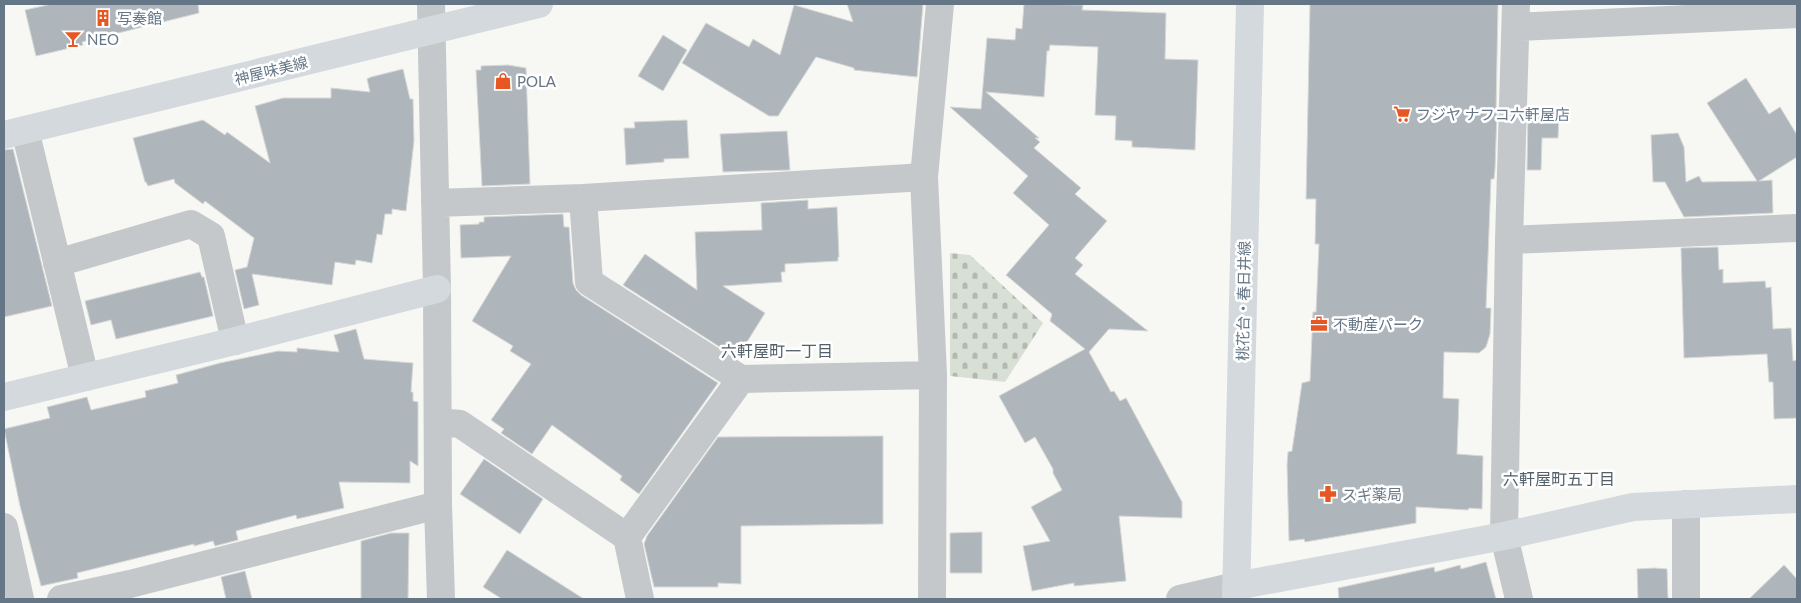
<svg xmlns="http://www.w3.org/2000/svg" width="1801" height="603" font-family="Lato,'Noto Sans JP',sans-serif">
  <defs>
    <pattern id="cemetery-stones" width="16" height="16" patternUnits="userSpaceOnUse" patternTransform="scale(1.25)"><rect width="16" height="16" fill="#d8dfd5"/><path d="M2 7V4a2 2 0 0 1 4 0v3zM10 15v-3a2 2 0 0 1 4 0v3z" fill="#b3b9b2"/></pattern>
  </defs>
  <rect width="100%" height="100%" fill="#f7f7f4"/>
  <path fill="url(#cemetery-stones)" d="M950,253L970,255L1043,323L1005,382L950,376Z"/>
  <path fill="#aeb5bb" stroke="#d8d9d6" d="M52,4H198L199,13L82,42L83,45L36,56L25,10Z
    M847,4H923L917,77L854,70V68L816,57L778,116H769L682,63L706,23L749,47L753,39L780,55L794,5L853,22Z
    M1024,4L1083,5L1082,10L1166,13L1165,59L1198,60L1195,150L1132,147V141L1115,140L1116,116L1095,115L1098,47L1050,45L1049,51H1047L1044,97L986,92L1039,138H1035L1040,142L1034,148L1081,188L1075,194L1107,221L1075,258L1083,265L1075,274L1148,331L1109,329L1089,352L1111,392L1114,391L1120,401L1126,398L1182,502V518L1119,516L1126,581L1074,586V583L1032,591L1023,546L1050,541L1031,507L1062,490L1053,473V469L1035,437L1025,443L999,396L1085,349L1050,321L1052,314L1006,275L1049,225L1013,193L1028,176L950,107L981,109L987,38L1015,40L1016,28L1022,29Z
    M1310,4H1498L1496,111H1497L1495,169L1494,179H1491L1486,308H1491L1490,334L1486,347L1479,353L1444,352L1443,398L1459,399L1457,454L1483,456L1482,509L1469,508L1468,510L1416,507V523L1305,542L1304,539L1289,541L1287,465L1288,452L1292,451L1302,383L1310,381L1313,312H1316L1319,244H1315L1316,199H1306Z
    M663,35L687,50L663,91L638,76Z
    M508,65L526,68L530,184L482,186L476,70H481V66Z
    M403,69L410,99H413L414,141L406,211L392,209V214H385L382,235L377,234L372,263L356,260L355,265L335,262L332,285L252,274L259,305L244,309L235,270L247,267L254,238L205,201L203,204L175,183L174,179L148,186L146,182H145L133,138L203,120L225,135L227,132L270,163L255,106L283,98H331V88L370,92L367,79L371,77Z
    M1746,78L1769,114L1780,107L1797,135V157L1759,181L1772,180L1773,213L1684,217L1665,182H1653L1651,135L1678,133L1684,147L1686,182L1699,176L1702,182L1757,181L1707,103Z
    M1528,112L1559,113L1558,138H1542L1541,170H1527Z
    M687,120L689,158L664,159V162L626,165L624,128H635L634,122Z
    M787,131L790,170L723,172L720,134Z
    M13,149L52,306L4,317V150Z
    M808,200V209L837,207L839,257H838V261L785,264V272H781L782,282L723,286L765,313L737,358L623,285L645,254L697,290L695,232L762,230L761,203Z
    M563,214L564,227H569L573,283L576,290L581,295L718,383L639,494L620,480L622,476L552,425L532,454L501,433L504,429L491,420L531,364L510,351L513,346L472,321L511,256L461,258L460,225L479,224V222H484V217Z
    M1718,247L1719,270L1723,269V283L1765,281L1766,288L1771,287L1773,329L1791,328L1793,361L1797,360V418L1774,419L1773,382H1769L1767,354L1684,358L1681,248Z
    M200,272L202,277H204L213,316L116,339L111,320L91,325L85,301Z
    M356,329L364,359L413,363L411,392H413V401L418,402V466L410,461V483L339,482L344,508L297,519L296,515L236,531L238,540L215,546L213,541L194,546V544L77,573L78,578L41,586L20,506L4,429L50,418L47,407L87,397L91,410L146,397L145,391L178,383L176,375L220,363L278,351L297,352V348L339,352L334,335Z
    M883,436V524L741,526V584L718,583V587H654L644,544L647,536L718,437Z
    M484,459L543,499L520,534L460,494Z
    M982,532V573H950V533Z
    M391,533H409L408,599H361V541Z
    M507,550L584,599H502L483,587Z
    M1486,562L1496,599H1339L1338,588L1434,567L1435,572L1460,565L1461,569Z
    M1784,565L1797,579V599H1749Z
    M1654,568L1667,569L1668,599H1638L1637,569Z
    M245,571L252,599H226L221,577Z"/>
  <g fill="none" stroke-linecap="round" stroke-linejoin="round">
    <path stroke="#c4c8cb" stroke-width="28" d="M431,4L437,289L438,505L441,599
      M1516,4L1509,240L1504,536L1519,599
      M1516,27L1797,14
      M25,130L85,377
      M583,198L589,282L741,379
      M435,203L583,198L924,177
      M1509,240L1797,228
      M57,263L191,224L211,236L235,341
      M439,422L460,424L627,537L640,599
      M1686,504V599
      M4,527L20,599
      M627,537L741,379L933,375
      M61,599L130,584L438,505
      M932,599L933,375L924,177L940,4
      M1180,599L1236,586"/>
    <path stroke="#d4d9dd" stroke-width="28" d="M4,135L539,4
      M4,397L235,341L437,289
      M1236,586L1504,536L1633,507L1797,499
      M1236,599L1250,4"/>
  </g>
  <defs>
    <g id="building-bare" transform="scale(1.35)"><path d="M-4-6H4V6H1V3H-1V6H-4ZM-2.5-4.3h1.7v1.8h-1.7ZM.8-4.3h1.7v1.8H.8ZM-2.5-1h1.7V.8h-1.7ZM.8-1h1.7V.8H.8Z" fill="#e75724" stroke="#fff" stroke-width="2.5" paint-order="stroke"/></g>
    <g id="bar-bare" transform="scale(1.35)"><path d="M-6-5H6L.8 .8V4.5H3.5V6h-7V4.5H-.8V.8Z" fill="#e75724" stroke="#fff" stroke-width="2.5" paint-order="stroke"/></g>
    <g id="shop-bare" transform="scale(1.35)"><path d="M-5-2.5h2.3a2.7 3.5 0 0 1 5.4 0H5L5.5 6h-11ZM-1.5-2.5h3a1.5 2.3 0 0 0-3 0Z" fill="#e75724" stroke="#fff" stroke-width="2.5" paint-order="stroke"/></g>
    <g id="supermarket-bare" transform="scale(1.35)"><path d="M-6-5.5h2.5l.6 2H6L4.5 2H-2.5L-4.4-4H-6ZM-1.5 3.2a1.3 1.3 0 1 0 .1 0ZM3 3.2a1.3 1.3 0 1 0 .1 0Z" fill="#e75724" stroke="#fff" stroke-width="2.5" paint-order="stroke"/></g>
    <g id="office-bare" transform="scale(1.35)"><path d="M-6-3h4V-5.5h4V-3h4V5H-6ZM-1-4.5V-3h2v-1.5ZM-6 0V1H6V0Z" fill="#e75724" stroke="#fff" stroke-width="2.5" paint-order="stroke"/></g>
    <g id="pharmacy-bare" transform="scale(1.35)"><path d="M-2-6h4v4h4v4h-4v4h-4v-4h-4v-4h4Z" fill="#e75724" stroke="#fff" stroke-width="2.5" paint-order="stroke"/></g>
  </defs>
  <g fill-rule="evenodd">
    <use href="#building-bare" x="103" y="18"/>
    <use href="#bar-bare" x="73" y="39"/>
    <use href="#shop-bare" x="503" y="81"/>
    <use href="#supermarket-bare" x="1402" y="114"/>
    <use href="#office-bare" x="1319" y="324"/>
    <use href="#pharmacy-bare" x="1328" y="494"/>
  </g>
  <g text-anchor="middle" dominant-baseline="central" stroke-width="5" stroke-linejoin="round" paint-order="stroke">
    <g font-size="15" fill="#657686" stroke="#fff" text-anchor="start">
      <text x="117" y="18">写奏館</text>
      <text x="87" y="39">NEO</text>
      <text x="517" y="81">POLA</text>
      <text x="1416" y="114">フジヤ ナフコ六軒屋店</text>
      <text x="1333" y="324">不動産パーク</text>
      <text x="1342" y="494">スギ薬局</text>
    </g>
    <g font-size="15" fill="#657686" stroke="#fff">
      <text transform="translate(271 70) rotate(-14)">神屋味美線</text>
      <text transform="translate(1243 301) rotate(-89)">桃花台・春日井線</text>
    </g>
    <g font-size="16" fill="#53606a" stroke="#fff">
      <text x="777" y="350">六軒屋町一丁目</text>
      <text x="1559" y="478">六軒屋町五丁目</text>
    </g>
  </g>
  <rect width="1801" height="603" fill="none" stroke="#657686" stroke-width="10"/>
</svg>
